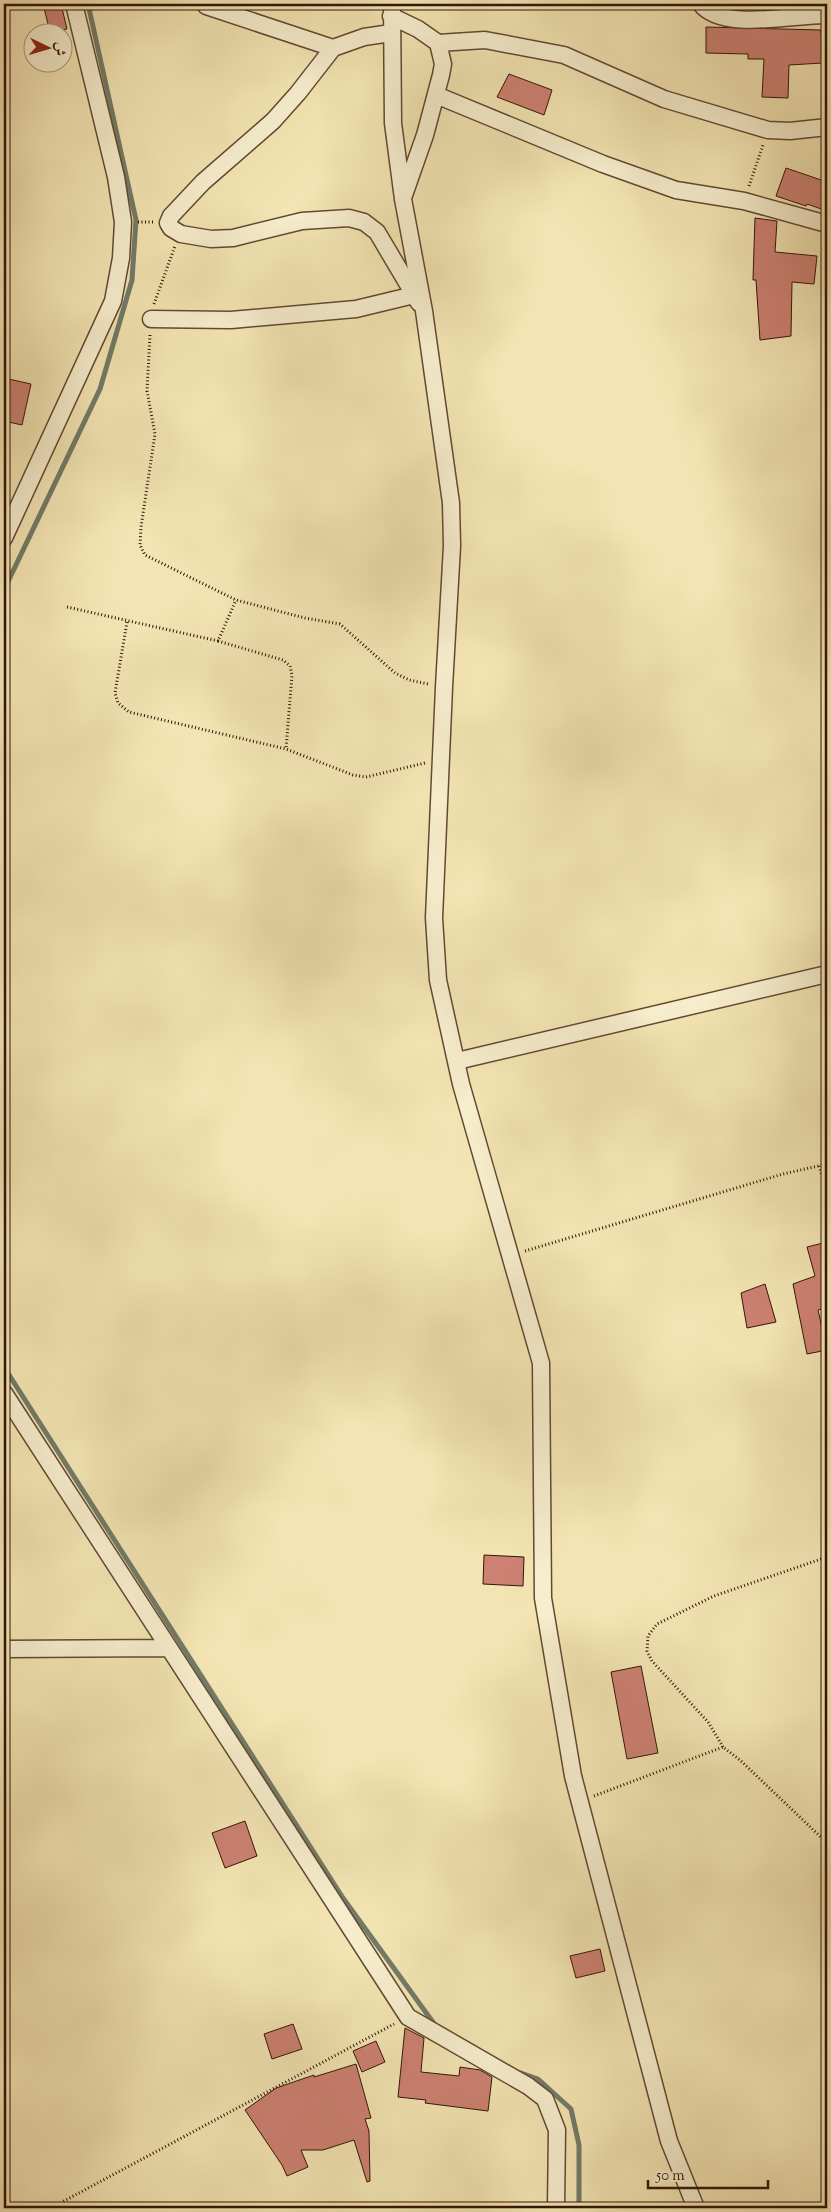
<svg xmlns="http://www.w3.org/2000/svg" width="831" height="2212" viewBox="0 0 831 2212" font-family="'Sorts Mill Goudy',Amiri,serif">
<rect width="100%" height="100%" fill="#f3e5b3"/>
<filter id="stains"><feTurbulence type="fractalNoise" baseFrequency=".004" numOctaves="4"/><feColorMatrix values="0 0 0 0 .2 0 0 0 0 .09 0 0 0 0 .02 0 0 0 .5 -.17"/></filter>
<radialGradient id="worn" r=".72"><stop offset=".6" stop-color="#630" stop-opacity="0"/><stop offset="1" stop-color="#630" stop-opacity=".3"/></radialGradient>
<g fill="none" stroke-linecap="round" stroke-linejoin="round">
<path stroke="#727b68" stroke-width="5" d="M4,590L100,389L132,280L136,220L88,4
M4,1367L343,1898L435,2025
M518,2072L538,2079L571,2109L579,2145V2208"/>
</g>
<path fill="#cd8173" stroke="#321507" d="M43,4H61L67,29L50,32Z
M734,4H788L787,8L760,10L734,8Z
M706,27L821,30L823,63L789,65L788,98L762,97L764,59H748V54L706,53Z
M509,74L552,90L544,115L497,97Z
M786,168L827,182V211L807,204L806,206L776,196Z
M755,218L777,221L775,252L817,256L814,284L792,282L791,336L760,340L756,280H753Z
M4,378L31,384L22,425L4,421Z
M827,1242V1308L818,1310L827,1350L807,1354L793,1284L815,1276L807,1247Z
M765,1284L776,1322L747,1328L741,1293Z
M484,1555L524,1557L523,1586L483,1584Z
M641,1666L658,1753L627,1759L611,1672Z
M245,1821L257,1856L225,1868L212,1833Z
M600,1949L605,1971L576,1978L570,1956Z
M293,2024L302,2049L272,2059L264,2034Z
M405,2028L424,2038L421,2072L459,2076L460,2067L480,2070L492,2077L488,2111L425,2103L426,2100L398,2097Z
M376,2041L385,2062L362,2072L353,2051Z
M356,2064L371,2118L365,2119L369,2131L370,2181L367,2182L354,2140L323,2150H301L308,2167L287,2176L282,2165L245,2110L276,2088L314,2075V2077Z"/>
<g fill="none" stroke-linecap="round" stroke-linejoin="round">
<g stroke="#624932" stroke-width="19">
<path id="minor" d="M392,4L393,123L403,199L424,311L451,503L452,546L444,687L434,918L438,980L461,1084L541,1363L543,1598L573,1776L669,2141L696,2208
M701,4C722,32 796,14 827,15
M206,6L333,48
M391,16L418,29L438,43L443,64L441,75L425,135L404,195
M391,33L364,37L333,48L298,93L273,121L203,182L171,216L168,223L171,228L181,234L211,239L233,238L302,221L349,218L364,222L377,232L419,303
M438,43L485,40L564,55L664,99L768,130L790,131L827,127
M436,95L603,164L676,190L744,201L827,224
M151,319L231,320L356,309L414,295
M4,538L113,301L121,258L123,222L116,177L74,4
M457,1061L827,974
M4,1393L408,2017L528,2086L545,2099L557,2130L556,2208
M4,1649L169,1648"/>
</g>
<path stroke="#321507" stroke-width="3" stroke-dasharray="1 2.5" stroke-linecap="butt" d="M749,186L763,145
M138,222H154
M154,304L175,246
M150,335L147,391L155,434L141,527L140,545L145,555L236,600L305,618L340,624L395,673L409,680L428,684
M67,607L218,641L236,600
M127,622L115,693L118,703L129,712L286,749L353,775L366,777L425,763
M218,641L283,660L290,666L292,675L286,749
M819,1166L827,1191
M525,1251L783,1174L827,1164
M723,1747L708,1722L652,1661L647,1651L648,1636L657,1624L714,1596L827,1557
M594,1796L723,1747L740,1760L827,1843
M51,2208L394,2024"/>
<use href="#minor" stroke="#f7eece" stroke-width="16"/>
</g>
<rect width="831" height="2212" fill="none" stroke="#f3e5b3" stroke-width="20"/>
<rect x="5" y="5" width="821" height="2202" fill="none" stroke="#321507" stroke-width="2.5"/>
<rect x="10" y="10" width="811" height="2192" fill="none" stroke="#321507"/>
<g transform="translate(48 48) rotate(95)"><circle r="24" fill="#f7eece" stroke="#a8977e"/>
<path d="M0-4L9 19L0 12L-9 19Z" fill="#8f2418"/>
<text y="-8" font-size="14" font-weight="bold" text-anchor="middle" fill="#321507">ش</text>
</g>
<path d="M648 2180v8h120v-8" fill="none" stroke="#321507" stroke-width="2.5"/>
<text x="656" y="2180" font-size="15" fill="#321507" stroke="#f7eece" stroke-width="4" paint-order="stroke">50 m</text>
<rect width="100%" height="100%" filter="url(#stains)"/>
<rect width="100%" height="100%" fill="url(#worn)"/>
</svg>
